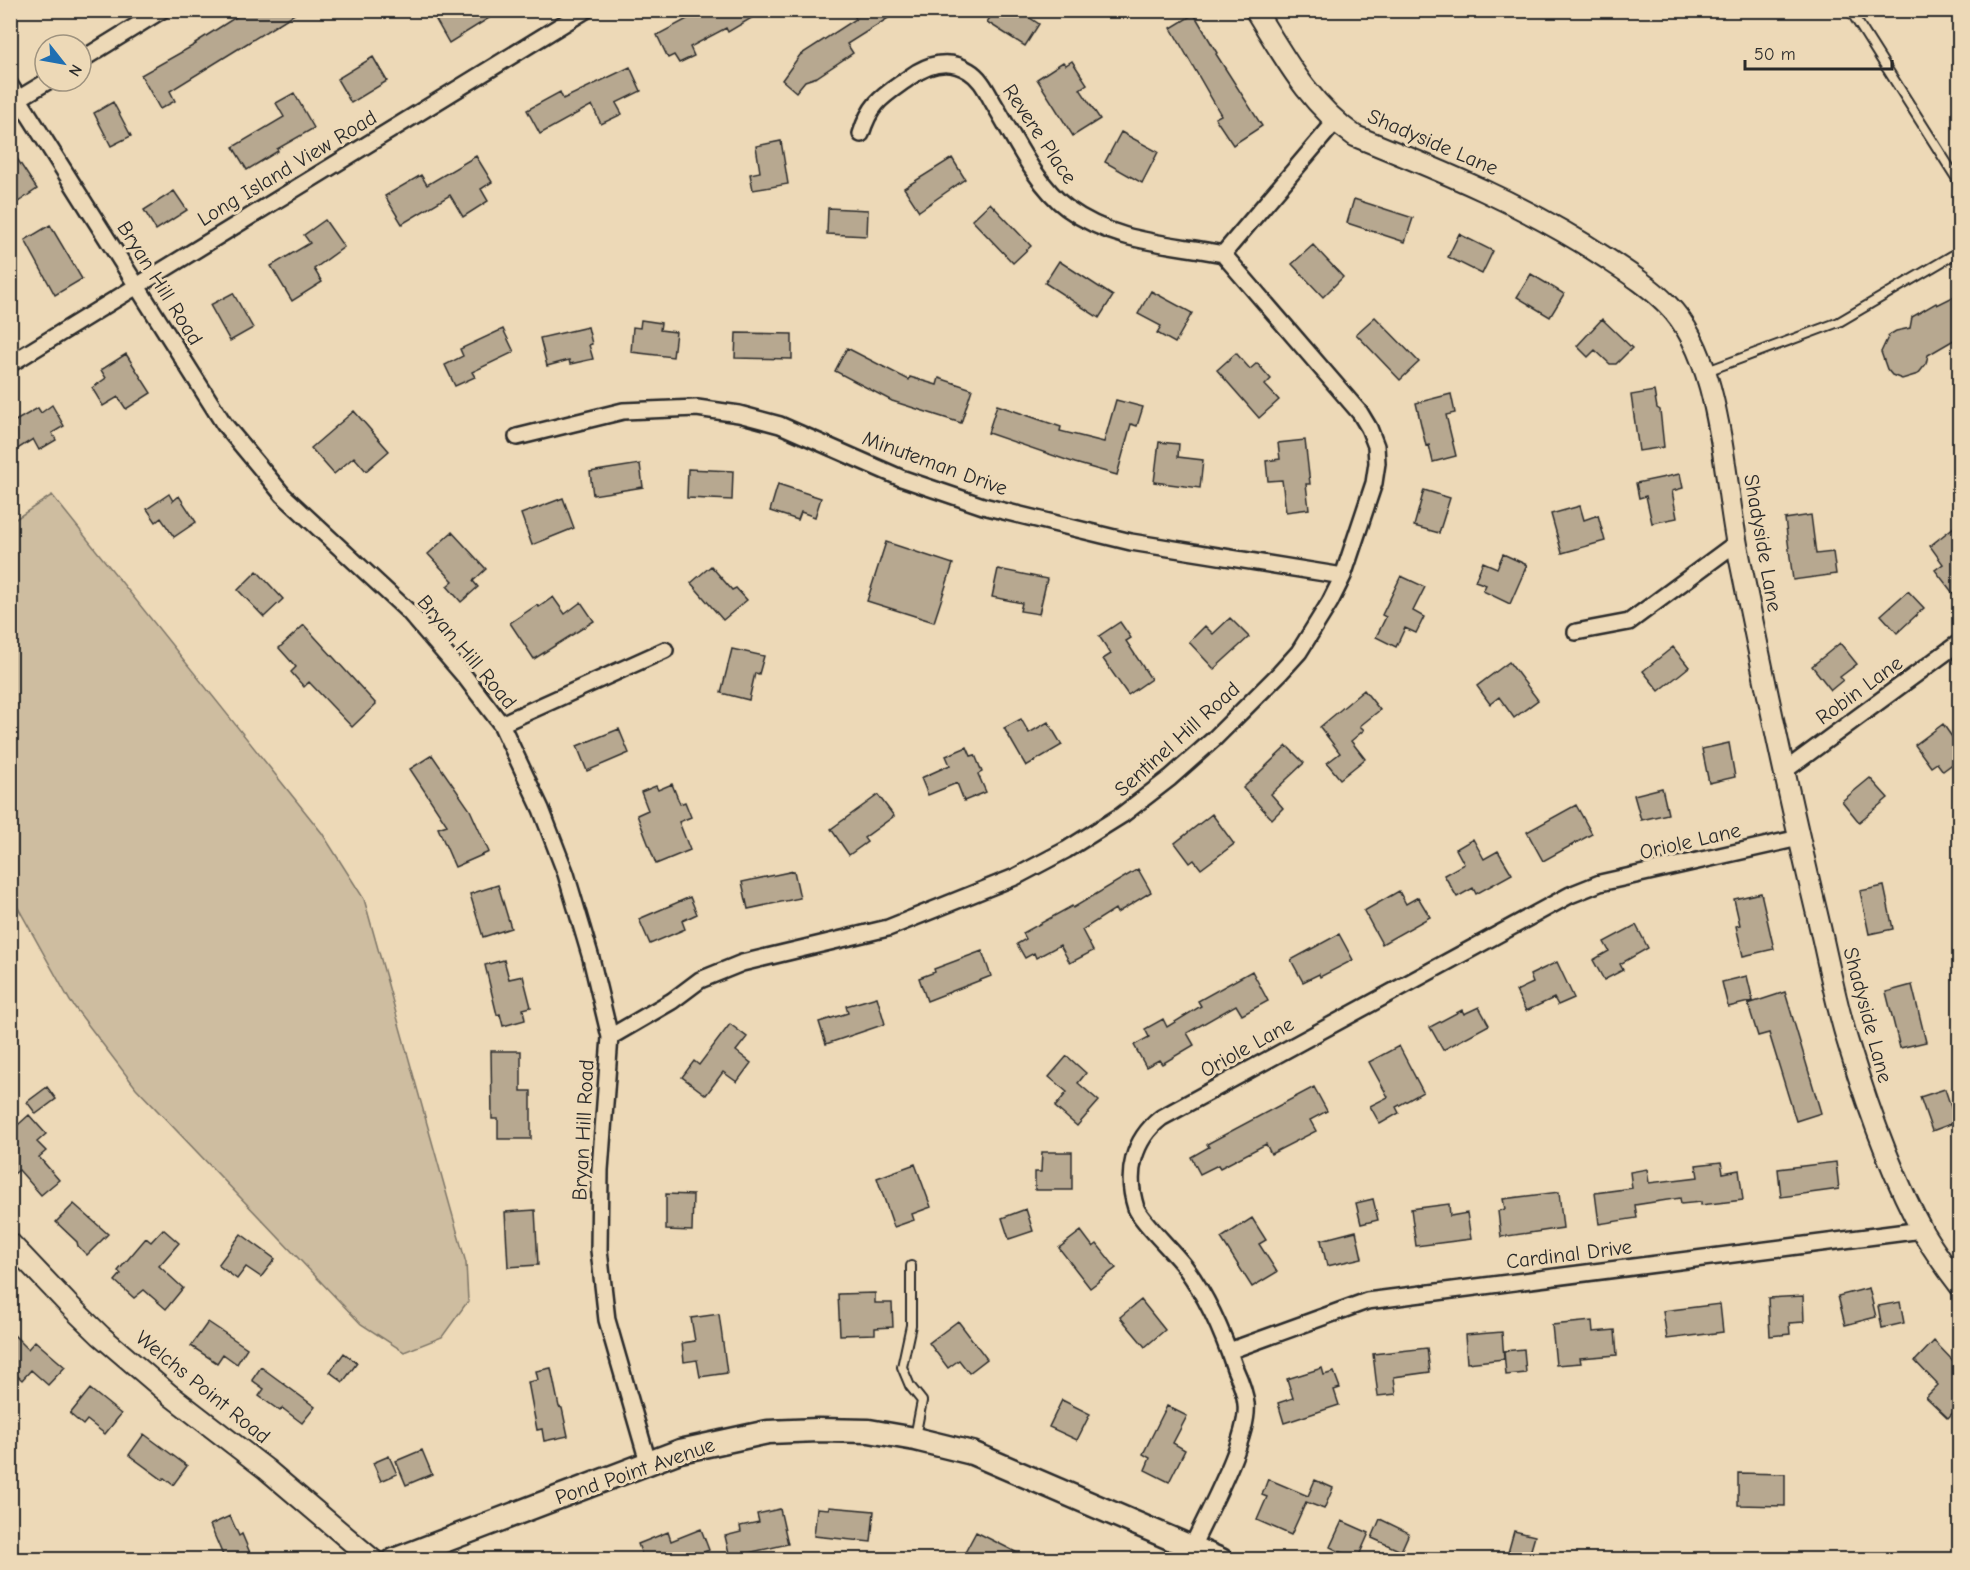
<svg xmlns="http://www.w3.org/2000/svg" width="1970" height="1570" viewBox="0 0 1970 1570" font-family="'Comic Neue',sans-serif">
<rect width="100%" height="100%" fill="#edd9b7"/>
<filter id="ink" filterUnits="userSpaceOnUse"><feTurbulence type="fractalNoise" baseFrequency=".0167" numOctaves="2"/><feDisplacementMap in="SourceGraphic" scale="12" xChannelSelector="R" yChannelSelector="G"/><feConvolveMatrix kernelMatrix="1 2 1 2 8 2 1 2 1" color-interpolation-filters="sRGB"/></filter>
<g filter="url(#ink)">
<path fill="#cebda0" stroke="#7c7466" stroke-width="1.5" d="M52,495L322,833L364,899L466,1263L468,1301L442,1337L404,1352L361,1324L136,1088L70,1001L11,895V522Z"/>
<path fill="#b7a890" stroke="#2b2b2b" stroke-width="1.5" d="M247,10H301L170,91L175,101L160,109L141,75L196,44L195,43Z
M452,10H502L449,43L436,20Z
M704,10H765L728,32L726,28L690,47L694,56L679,63L674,55L668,58L657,35Z
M851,10H901L847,44L853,53L817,77L805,81L796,92L782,80L800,55L856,19Z
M995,10H1018L1039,24L1025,46L987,22Z
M1194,14L1217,53L1216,54L1262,126L1233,145L1215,118L1221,115L1171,28Z
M373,57L387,81L351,103L337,79Z
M1072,61L1087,84L1080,89L1100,119L1073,136L1037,79L1063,62L1066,65Z
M630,67L641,91L616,103L622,114L601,124L592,105L540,134L527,110L560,92L563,99Z
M294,93L314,128L277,149L278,151L247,170L233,147L284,117L276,103Z
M113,102L131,136L111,146L94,113Z
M1121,132L1158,152L1142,183L1105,162Z
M781,141L788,184L753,190L750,174L760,172L756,146Z
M10,148L37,189L18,202L10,191Z
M476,156L492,182L481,189L488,201L463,217L450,195L402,224L385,196L421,175L427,185Z
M952,158L965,179L919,211L904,188Z
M174,191L187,210L156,230L144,210Z
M1354,199L1413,218L1405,242L1347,223Z
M990,203L1031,246L1013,263L972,220Z
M828,208L868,210L867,236L827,234Z
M325,220L344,247L314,269L322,282L292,301L271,266L310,243L304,235Z
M50,225L82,279L55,295L25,240Z
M1459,234L1493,251L1482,274L1448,257Z
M1313,245L1343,277L1323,297L1292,264Z
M1059,261L1113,296L1099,318L1045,283Z
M1531,274L1564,294L1550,317L1517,297Z
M1151,291L1192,313L1175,343L1157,333L1161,326L1138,314Z
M233,293L253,328L230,341L210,305Z
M1959,294V337L1928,355L1926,364L1918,374L1902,379L1892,375L1887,369L1881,352L1889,335L1896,331L1910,328L1912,317L1936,303L1937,305Z
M1375,317L1419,362L1400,380L1356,334Z
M1602,319L1632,348L1616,364H1610L1595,350L1588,357L1577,346Z
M641,320L661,323L660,330L676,332L673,357L631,352L633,327L640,328Z
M588,327L592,344L589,345L593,359L570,364L569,360L547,366L540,338Z
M503,329L514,352L472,372L475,377L455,386L445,365L463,356L460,349Z
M736,333L792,334V359L735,358Z
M847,348L909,380L910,377L937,385L939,378L972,389L961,423L892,401L835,371Z
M1236,353L1250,369L1257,363L1271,379L1265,385L1279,400L1259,418L1217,370Z
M126,354L151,393L126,409L118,397L103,406L92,388L106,378L101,370Z
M1654,391L1657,408L1660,410L1664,447L1639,451L1631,395Z
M1451,394L1455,413L1446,415L1456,456L1433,462L1429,445L1426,446L1416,403Z
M1116,400L1143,407L1137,426L1131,424L1117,475L1075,463L988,433L997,405L1061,427L1060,431L1104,442Z
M52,405L64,426L52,433L56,440L39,450L33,439L16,450L10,441V424L38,408L41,413Z
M354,411L389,451L366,471L354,457L334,474L311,448Z
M1305,440L1310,484H1306L1309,509L1286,512L1282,480L1268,481L1266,461L1280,459L1278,443Z
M1159,442L1179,444L1178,457L1203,460L1200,488L1154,482Z
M640,464L643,487L593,495L590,472Z
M688,469L733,471L732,500L687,498Z
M1680,474L1683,488L1672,491L1677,518L1652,523L1646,496L1639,498L1636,483Z
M778,484L821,498L815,517L801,512L798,520L770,511Z
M1424,490L1450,498L1439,533L1414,526Z
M169,494L173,501L179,496L196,522L174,537L161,518L156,522L147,509Z
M563,498L574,528L532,545L521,514Z
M1580,506L1584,520L1598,515L1605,541L1562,553L1551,514Z
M1811,515L1816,554L1833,552L1836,574L1793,580L1785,519Z
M1959,523V601L1935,570L1943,564L1930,546Z
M452,532L486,569L473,581L478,587L461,602L447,586L453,581L428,554Z
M886,542L953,564L934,622L867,601Z
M1503,554L1527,565L1510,604L1483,591L1486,585L1475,581L1483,562L1497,568Z
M711,566L732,590L736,588L747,600L723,620L691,583Z
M998,569L1047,579L1039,614L1020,611L1022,603L992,597Z
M257,571L283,599L264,617L238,590Z
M1401,576L1425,587L1413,611L1424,617L1416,633L1405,628L1396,647L1376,637L1386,617L1382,615Z
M1908,591L1924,608L1897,633L1881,615Z
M553,597L565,614L581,602L594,621L534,659L510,623L537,605L539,607Z
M1230,618L1249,637L1214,669L1189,642L1205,626L1213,634Z
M1120,622L1131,638L1126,641L1151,679L1128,695L1103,659L1111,654L1099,636Z
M304,625L376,704L352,727L309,682L304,687L291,672L296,667L279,648Z
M1840,643L1857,664L1840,677L1843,680L1831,690L1812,666Z
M1673,647L1689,667L1659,691L1643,671Z
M732,649L764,656L759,674L755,673L749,700L721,693Z
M1509,662L1538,700L1514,718L1499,697L1490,704L1477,686Z
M1364,690L1380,710L1360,726L1364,730L1351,741L1365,759L1340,779L1327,763L1340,753L1320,727Z
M1021,719L1029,733L1048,722L1062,745L1026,766L1004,728Z
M1943,724L1959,747V759L1943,771L1937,763L1931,767L1915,745Z
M619,729L629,753L587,771L577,746Z
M1729,743L1735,777L1709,783L1702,749Z
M1287,746L1304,763L1271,794L1283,808L1272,819L1243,788Z
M967,747L971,756L975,755L982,772L978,774L986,792L964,801L957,783L928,795L921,778L950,765L946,756Z
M432,755L470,810L489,852L455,867L438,828L447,825L410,769Z
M1870,778L1888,798L1859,822L1842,801Z
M672,784L680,804L685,802L691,817L679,822L690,850L656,864L637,815L648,810L641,792L656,786L658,790Z
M1662,788L1668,814L1641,820L1634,795Z
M878,795L894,816L864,838L867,842L849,855L831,829Z
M1576,805L1592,834L1543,861L1527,832Z
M1212,814L1234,844L1201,869L1194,860L1190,863L1175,843Z
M1473,839L1484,859L1498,851L1512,874L1476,894L1473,888L1457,897L1444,875L1464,864L1456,849Z
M1138,869L1151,892L1117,913L1115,909L1082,930L1093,951L1070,963L1060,945L1036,958L1034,953L1025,958L1017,944L1026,939L1023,933L1072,906L1073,908Z
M794,871L800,898L748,909L742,882Z
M498,885L511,928L483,937L470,894Z
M1884,886L1893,929L1869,934L1860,891Z
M1399,891L1406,904L1418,897L1430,917L1382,944L1364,911Z
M1761,893L1774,949L1743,956L1736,926L1740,925L1734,899Z
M690,897L697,914L682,921L685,929L650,944L639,919Z
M1636,925L1648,948L1620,964L1623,970L1604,980L1593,960L1609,951L1604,942Z
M1339,934L1353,960L1320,977L1319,974L1303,982L1291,960Z
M982,951L991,976L927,1001L919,978L935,972L934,969Z
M504,960L509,979L523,976L531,1007L523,1009L525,1020L503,1026L500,1014L497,1015L485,965Z
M1557,962L1574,998L1558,1005L1554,998L1526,1011L1516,991L1533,983L1530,975Z
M1252,971L1268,1001L1242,1015L1236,1005L1187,1033L1194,1045L1162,1064L1159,1060L1146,1067L1134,1045L1149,1037L1145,1029L1163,1019L1167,1027L1201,1006L1198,1001Z
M1747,976L1753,1001L1728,1007L1722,982Z
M1912,985L1926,1042L1900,1048L1886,992Z
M1785,992L1821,1113L1796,1121L1769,1033L1758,1036L1748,1004Z
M877,997L885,1024L826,1044L819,1022L848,1013L846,1006Z
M1479,1007L1489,1025L1443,1050L1430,1027L1462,1010L1464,1014Z
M730,1024L747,1037L736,1051L751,1063L737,1082L723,1072L706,1095L682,1077L694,1061L699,1065Z
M1399,1046L1423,1092L1396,1107L1399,1113L1380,1124L1370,1106L1388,1097L1369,1062Z
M491,1051H521V1091H531V1139H498V1119H492Z
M1067,1056L1086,1073L1078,1083L1099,1101L1077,1126L1055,1107L1067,1092L1049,1077Z
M47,1087L56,1099L36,1114L27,1102Z
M1314,1087L1327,1111L1310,1120L1316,1131L1271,1154L1266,1144L1220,1168L1218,1165L1200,1174L1191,1157L1209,1147L1207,1144Z
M1945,1089L1956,1122L1932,1131L1920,1097Z
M29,1115L46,1134L37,1142L46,1151L39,1157L59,1180L41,1195L19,1170L10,1177V1132Z
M1042,1152H1072V1190H1035V1172H1041Z
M1721,1162L1723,1173L1739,1170L1743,1200L1701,1205V1202L1681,1204L1680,1198L1635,1205L1637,1218L1599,1224L1595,1193L1632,1188L1630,1172L1647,1169L1649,1183L1698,1177L1696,1165Z
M1836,1162L1839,1189L1781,1197L1778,1169Z
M915,1164L931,1207L912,1214L914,1220L894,1227L877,1178Z
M1559,1192L1563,1228L1501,1237L1498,1211L1505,1209L1503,1199Z
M666,1194L693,1195L692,1231L666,1230Z
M1373,1199L1378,1220L1361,1224L1356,1203Z
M74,1204L108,1234L87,1255L78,1246L77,1242L56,1222Z
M1449,1204L1450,1216L1467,1213L1471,1239L1416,1246L1411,1209Z
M1026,1209L1033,1231L1009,1239L1002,1218Z
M535,1210L538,1265L508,1267L505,1212Z
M1252,1218L1266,1240L1259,1244L1277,1272L1252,1287L1221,1238Z
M163,1229L179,1243L159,1266L183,1288L166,1309L144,1290L134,1298L115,1281L121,1274L118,1271L146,1238L151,1242Z
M1081,1231L1093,1247L1097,1244L1116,1268L1090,1288L1059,1248Z
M1356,1231L1362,1258L1327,1266L1321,1240Z
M241,1234L275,1259L261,1277L246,1267L237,1279L218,1265Z
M1869,1288L1876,1317L1845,1325L1838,1296Z
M875,1293V1303H892L893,1327L875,1328V1334L840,1335L838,1294Z
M1803,1296L1804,1322L1789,1323L1790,1334L1770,1336L1768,1298Z
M1141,1300L1165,1330L1145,1347L1120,1317Z
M1900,1302L1904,1323L1882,1328L1878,1306Z
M1720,1304L1723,1332L1667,1339L1663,1311Z
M719,1314L727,1373L700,1377L697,1360L684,1362L682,1343L695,1341L691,1318Z
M958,1321L987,1359L969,1373L959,1360L948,1368L929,1343Z
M1592,1321L1593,1332L1615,1330L1617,1355L1580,1358L1581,1363L1556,1365L1552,1325Z
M208,1322L247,1348L237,1364L223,1354L217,1363L191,1346Z
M10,1331L28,1349L35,1341L65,1367L48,1385L31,1370L22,1380L10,1369Z
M1502,1332L1504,1359L1467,1363L1465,1335Z
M1934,1341L1959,1367V1406L1948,1418L1926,1397L1938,1385L1915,1361Z
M1427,1348L1430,1372L1394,1377L1396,1394L1378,1396L1373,1354Z
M1524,1349L1526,1373L1506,1375L1504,1351Z
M344,1353L357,1363L343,1382L330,1372Z
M261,1367L315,1407L302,1423L282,1408L280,1411L259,1396L264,1389L252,1380Z
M551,1368L559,1407L562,1408L568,1436L544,1441L542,1429L537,1430L528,1382L538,1380L536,1371Z
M1322,1368L1324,1375L1334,1372L1340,1388L1334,1390L1339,1405L1284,1423L1278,1403L1293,1398L1287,1379Z
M90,1389L121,1414L105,1434L87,1420L83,1425L70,1414Z
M1062,1400L1090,1414L1077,1440L1049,1427Z
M1167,1406L1187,1416L1173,1443L1185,1450L1169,1482L1145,1470L1150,1458L1143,1454Z
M144,1434L187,1466L173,1485L164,1478L163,1480L129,1455Z
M422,1450L432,1474L406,1485L396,1461Z
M389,1456L397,1474L381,1481L373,1463Z
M1738,1473L1785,1474V1506L1738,1505Z
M1268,1479L1308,1496L1315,1480L1333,1488L1324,1509L1306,1502L1291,1535L1257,1520L1267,1497L1262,1495Z
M829,1507L874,1511L871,1542L814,1536L817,1508L829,1509Z
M780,1509L788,1544L730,1557L725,1536L741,1532L740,1526L759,1522L757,1514Z
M230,1516L239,1536L242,1534L253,1560H225L210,1525Z
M1380,1519L1409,1533L1401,1551L1372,1538Z
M1342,1521L1369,1533L1357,1560L1330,1547Z
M701,1529L709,1550L686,1559L684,1553L666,1560H644L638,1544L668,1532L671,1541Z
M1514,1531L1535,1536L1528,1560H1506Z
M976,1532L1008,1548L1030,1560H961Z"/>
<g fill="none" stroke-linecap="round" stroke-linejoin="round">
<g stroke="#2b2b2b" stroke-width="12">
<path id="service" d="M1850,10L1960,184
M1707,371L1839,322L1960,251
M911,1266V1325L902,1367L910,1386L922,1401L915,1437"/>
</g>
<g stroke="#2b2b2b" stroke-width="20">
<path id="minor" d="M81,60L162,10
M10,85L224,424L283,495L410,613L466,678L501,724L541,809L566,874L591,958L610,1037L600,1170L599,1250L607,1320L648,1462
M10,104L48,81
M861,134C871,101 884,96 910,77C928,64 949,58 969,71C981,78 987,92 994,104C1014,137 1036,185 1067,208C1115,243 1168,243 1223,254L1335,122
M10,364L586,10
M517,437L623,411L697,408L739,414L780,425L901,478L983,506L1131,542L1343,576
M1576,632L1629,622L1736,543
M501,724L665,650
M1783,772L1960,642
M610,1037L672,1001L700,980L742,963L888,928L1015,877L1066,850L1122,815L1170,778L1215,738L1280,673L1299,652L1330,602L1343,576L1374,483L1377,463L1376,446L1369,428L1360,413L1223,254
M1229,1351L1367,1301L1922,1230
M1192,1547C1207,1514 1250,1437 1246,1404C1245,1392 1240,1380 1235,1369C1223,1333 1208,1298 1185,1267C1175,1253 1141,1221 1136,1208C1125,1174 1133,1140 1161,1118L1570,895L1600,883L1799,838"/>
</g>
<g stroke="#2b2b2b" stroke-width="24">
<path id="tertiary" d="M1255,10C1285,58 1308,103 1355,136C1442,171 1528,206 1606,258C1627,272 1649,286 1667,304C1723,359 1723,481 1739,555C1763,674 1788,793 1816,910C1827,955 1835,1002 1849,1046C1868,1108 1893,1178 1924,1234C1935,1252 1947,1269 1960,1286
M10,1243L67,1303L101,1336L170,1395L266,1469L373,1560"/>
</g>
<g stroke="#2b2b2b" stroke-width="27">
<path id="secondary" d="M394,1560L680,1451L768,1432L818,1430L869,1431L915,1439L972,1453L1221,1560"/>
</g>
<use href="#service" stroke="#edd9b7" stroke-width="8"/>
<use href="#minor" stroke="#edd9b7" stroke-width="15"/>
<use href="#tertiary" stroke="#edd9b7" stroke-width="20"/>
<use href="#secondary" stroke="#edd9b7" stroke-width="22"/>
</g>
</g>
<g text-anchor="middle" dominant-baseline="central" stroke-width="6" stroke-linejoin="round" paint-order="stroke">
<g font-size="21" fill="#2b2b2b" stroke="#edd9b7">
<text transform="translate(1040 134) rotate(56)">Revere Place</text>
<text transform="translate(1433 142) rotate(23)">Shadyside Lane</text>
<text transform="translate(287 168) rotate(-31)">Long Island View Road</text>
<text transform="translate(160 283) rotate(58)">Bryan Hill Road</text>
<text transform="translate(935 463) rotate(20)">Minuteman Drive</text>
<text transform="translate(1763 543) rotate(80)">Shadyside Lane</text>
<text transform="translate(467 652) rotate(50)">Bryan Hill Road</text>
<text transform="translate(1859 690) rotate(-36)">Robin Lane</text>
<text transform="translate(1177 739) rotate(-42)">Sentinel Hill Road</text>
<text transform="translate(1690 841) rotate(-13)">Oriole Lane</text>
<text transform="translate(1868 1015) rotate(75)">Shadyside Lane</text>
<text transform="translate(1247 1047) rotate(-29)">Oriole Lane</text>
<text transform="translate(583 1130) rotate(-87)">Bryan Hill Road</text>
<text transform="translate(1569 1254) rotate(-7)">Cardinal Drive</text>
<text transform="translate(203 1387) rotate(39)">Welchs Point Road</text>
<text transform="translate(635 1471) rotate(-19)">Pond Point Avenue</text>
</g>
</g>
<rect width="1970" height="1570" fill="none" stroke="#edd9b7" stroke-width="36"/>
<rect x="18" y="18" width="1934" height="1534" fill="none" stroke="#2b2b2b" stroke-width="2" filter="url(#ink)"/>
<g transform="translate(63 63) rotate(121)"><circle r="28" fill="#edd9b7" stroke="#9f937f" stroke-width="1.5"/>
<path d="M0-4.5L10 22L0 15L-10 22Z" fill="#1f6fb2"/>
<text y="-9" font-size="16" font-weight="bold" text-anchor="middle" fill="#2b2b2b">N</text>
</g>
<path d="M1745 60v9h147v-9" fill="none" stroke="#2b2b2b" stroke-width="3"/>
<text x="1754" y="60" font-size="18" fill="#2b2b2b" stroke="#edd9b7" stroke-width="4.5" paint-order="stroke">50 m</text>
</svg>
